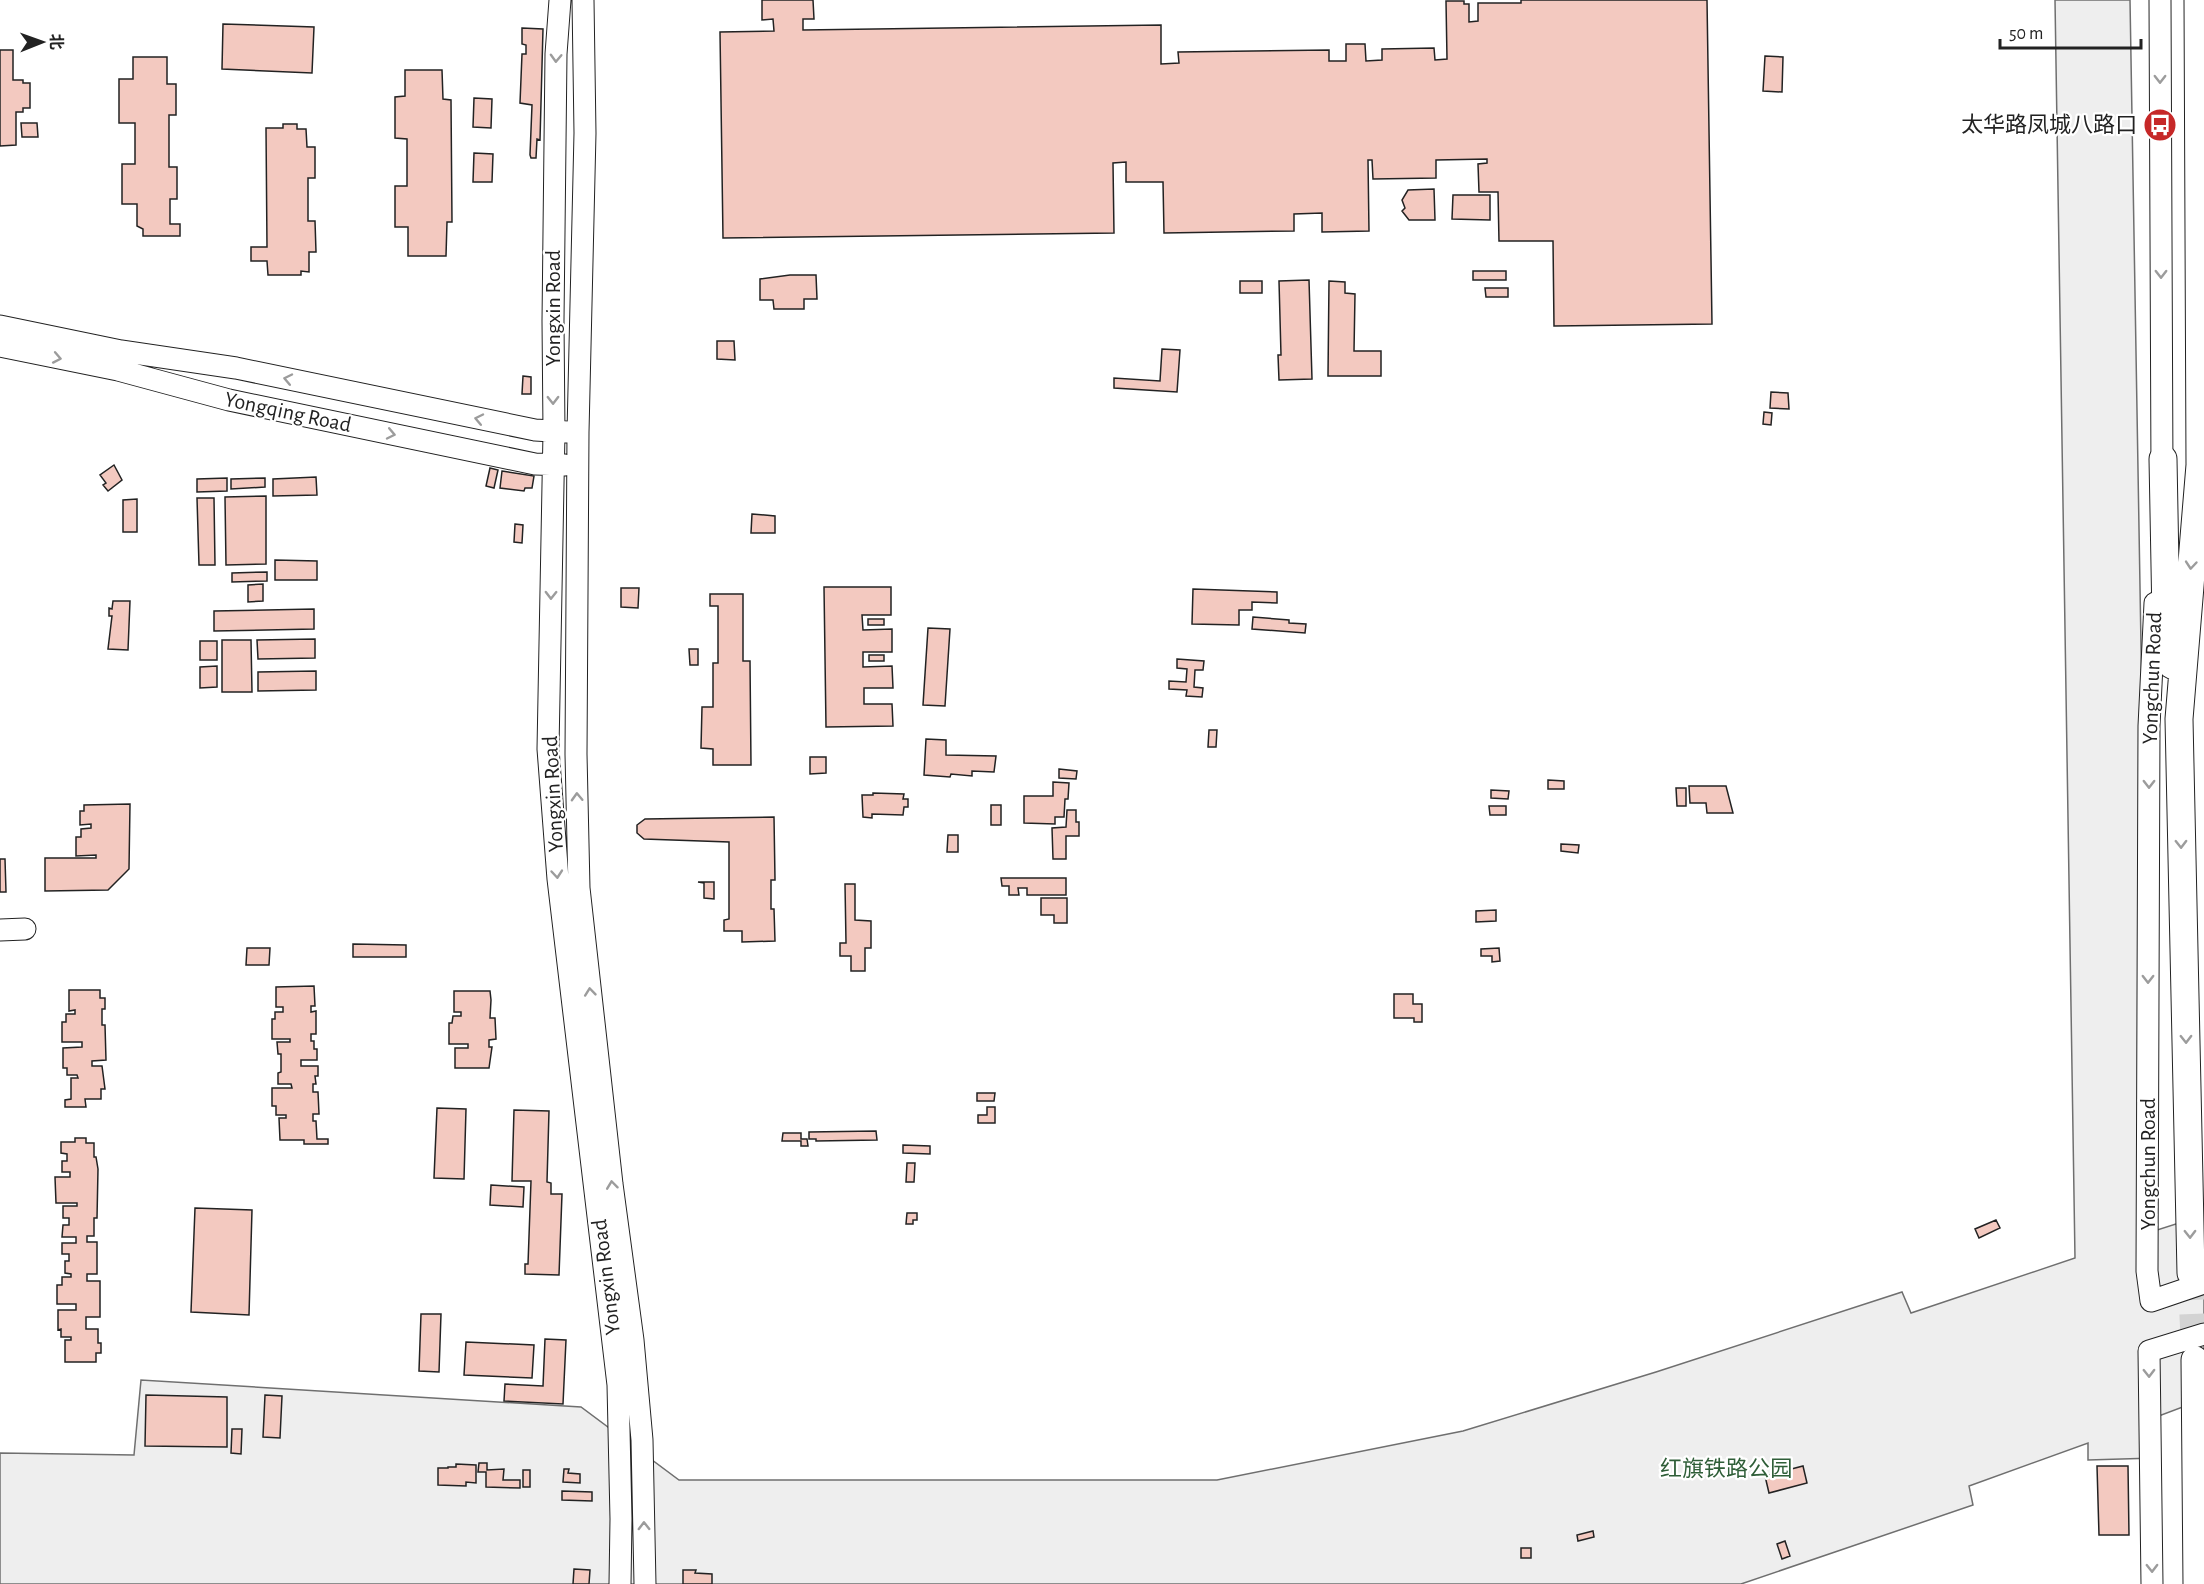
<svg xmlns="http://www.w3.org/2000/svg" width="2204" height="1584" viewBox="0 0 2204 1584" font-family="'Alegreya Sans','Noto Sans SC',sans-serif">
<rect width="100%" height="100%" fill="#fff"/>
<path fill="#eee" stroke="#6f6f6f" stroke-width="1.5" d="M2055,0H2130L2151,1232L2204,1215V1399L2156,1417L2155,1458L2088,1460V1443L1969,1486L1973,1505L1741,1584H0V1453L134,1455L141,1380L581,1407L679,1480H1217L1463,1431L1656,1372L1902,1292L1911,1313L2075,1258Z"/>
<path fill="#f3c9c0" stroke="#222" stroke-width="1.5" d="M762,0H813L814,19H803V30L1161,25V64L1179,63L1178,52L1329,50V61H1346V44H1365L1366,61L1382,60V49L1434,48L1435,60L1447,59L1446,1H1464V4H1469V22L1478,21V3H1521V0H1707L1712,324L1554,326L1553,241H1499L1498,192H1479L1478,164L1487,163V159L1436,160V178L1373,179L1372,160H1368L1369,231L1322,232V213L1294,214V231L1164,233L1163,182H1126V162L1113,163L1114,233L723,238L720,32L774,31L773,19L762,20Z
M223,24L314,27L312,73L222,69Z
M522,28L543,29L540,140L537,139L536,158H531L530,155L532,105L520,103L522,54H526V45L522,44Z
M0,50H13V80H23V83H30V108H23V112H16V145L0,146Z
M1765,56L1783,57L1782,92L1763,91Z
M133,57H167V84H176V115H169V167H177V199H170V224H180V236H143V229L137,226V204H122V164H135V123H119V79H133Z
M405,70H442L443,99L451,100L452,222H447L446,256H408V227H395V186H407V139L395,138V97L405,96Z
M474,98L492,99L491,128L473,127Z
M21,123H37L38,137H22Z
M283,124H297V129H306L307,147H315V178H308V221H315L316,252H309V272L301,271V275H268L267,261H251V247H267L266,128H283Z
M474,153L493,154L492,182H473Z
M1434,189L1435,220H1409L1402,211L1405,208L1402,200L1408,190Z
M1453,195H1490V220L1452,219Z
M1473,271H1506V280H1473Z
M790,275H816L817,299H804V309H774L773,300H760V279Z
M1309,280L1312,379L1279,380L1278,355H1281L1279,281Z
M1240,281H1262V293H1240Z
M1329,281L1345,282V293L1355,294L1354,351H1381V376H1328Z
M1485,288H1508V297H1486Z
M717,341H734L735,360L717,359Z
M1162,349L1180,350L1177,392L1114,388V378L1160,381Z
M523,376L531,377V394H522Z
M1771,392L1788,393L1789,409L1770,408Z
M1764,412L1772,413L1771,425L1763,424Z
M114,465L122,480L108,491L103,485L106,483L100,475Z
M490,468L498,470L494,488L486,486Z
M502,471L534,476L532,488H525L524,491L500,488Z
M316,477L317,495L273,496V479Z
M227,478V491L197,492V479Z
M265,478V487L231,489V479Z
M266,496V564L226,565L225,497Z
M197,498H214L215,565H199Z
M137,499V532H123V500Z
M752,514L775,516V533H751Z
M515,524L523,525L522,543L514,542Z
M275,560L317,561V580H275Z
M267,572V581L232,582V573Z
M263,584V601L248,602V585Z
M824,587H891V615H862L863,630L892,629V652H863V667L892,666L893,688H864V704H892L893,726L826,727Z
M621,588H639L638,608L621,607Z
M1193,589L1277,592V603L1252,602V610H1239V625L1192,624Z
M710,594H743V661H750L751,765H713V749L701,748L702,707H713V663H718V606H710Z
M113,601H130L128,650L108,649L112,616H109V608L112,609Z
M314,609V629L214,631V611Z
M1253,617L1289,620V623L1306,624L1305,633L1252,629Z
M868,619H884V625H868Z
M928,628L950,629L945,706L923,705Z
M315,639V658L258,659L257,640Z
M222,640H251L252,692H222Z
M200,641H217V660H200Z
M689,649H698V665H690Z
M869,655H884V661H869Z
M1177,659L1204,661L1203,670H1195L1194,687L1203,688L1202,697L1186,696L1187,690L1169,689V681L1186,682L1187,669L1177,668Z
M217,666V687L200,688V667Z
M316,671V690L258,691V672Z
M1209,730H1217L1216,747H1208Z
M926,739L946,740V755L996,756L994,772L972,771V776L951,774L950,777L924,775Z
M810,757H826V773L810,774Z
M1059,769L1077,771L1076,779L1059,778Z
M1548,780L1564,781V789H1548Z
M1053,782L1069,783L1068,799H1065L1064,817H1055V824L1024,823V796H1053Z
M1689,786H1726L1733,813H1707L1706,803H1690Z
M1676,788H1686V806H1677Z
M1491,790L1509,791L1508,799L1491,798Z
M873,793L904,794L903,799H908V807H904L903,815L872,814V818L863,817L862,795H873Z
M130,804L129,869L108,890L45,891V858H96V855L76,856V837H81V829L91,828V824L80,825V811H84V805Z
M991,805H1001V825H991Z
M1489,806H1506V815H1490Z
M1067,810H1076V822H1079V836H1066V859H1053L1052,828L1066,827Z
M774,817L775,880H771V909H774L775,941L742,942V931H724V920L729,919V842L644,839L637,833V825L645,819Z
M948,835H958V852H947Z
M1561,844L1579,845L1578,853L1561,851Z
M0,859H5L6,892H0Z
M1001,878H1066V895H1027V888H1018L1019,895H1009V886H1002Z
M698,882H714V899L704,898V883Z
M845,884H855V920L871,921V948H865V971H851V956H840V943H846Z
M1041,898H1067V923H1054V915H1041Z
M1496,910V921L1476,922V911Z
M353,944L406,945V957H353Z
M247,948H270L269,965H246Z
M1499,948L1500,961L1492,962V956H1481V949Z
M314,986L315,1006H311V1012L316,1011V1034H311V1041H314V1049H317V1060H301V1066H318V1076H315L316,1084H313V1092H318L319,1114H313V1121H316L317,1139H328V1144H304V1140H280L279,1118H286V1115H276V1106H272V1088H292L291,1084H278V1073L281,1072V1054H278L277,1042H290V1039H272V1019H275V1012H283V1007H276V987Z
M69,990H100V998H105V1009H102V1025H105L106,1060L92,1061V1066H102L105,1089H101V1099H85L86,1107H65V1100L71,1099V1078H78L77,1075H67V1068H63V1048L82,1047V1042H62V1022H66V1014H75V1010L69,1011Z
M454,991H490L491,1000L490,1018H495L496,1039L489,1040V1047H492L489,1068H455V1048H468V1044H449V1023H452L453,1016H461V1012H454Z
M1394,994H1413V1004H1422V1022H1414V1018H1394Z
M977,1093H995L994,1101H977Z
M987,1107H995V1123H978V1115H987Z
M437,1108L466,1109L464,1179L434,1178Z
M514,1110L549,1111L547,1182L551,1183V1194H562L559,1275L525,1274V1264H528L531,1181H512Z
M876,1131L877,1140L816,1141V1139H809V1132Z
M783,1133H801V1139H807L808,1146H801V1141H782Z
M75,1138H86V1143H94V1157H96L98,1169L97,1218H94V1236H87V1242H97V1274H87V1281H100V1317H86V1329H98V1343H101V1353H96V1362H65V1340H71V1337H61V1329L58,1330V1310H76V1304H57V1285H62V1277H71V1274L65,1273V1261H69V1254H62V1243H76V1237H62L63,1225H69V1218H63V1206H77V1203H56L55,1177H70V1172H62V1161H67V1154L61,1153V1142H75Z
M903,1145L930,1146V1154L903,1153Z
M907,1163H915L914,1182H906Z
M491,1185L524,1187L523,1207L490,1205Z
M195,1208L252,1210L249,1315L191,1312Z
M907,1213H917V1220H913V1224H906Z
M1996,1220L2000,1228L1979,1238L1975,1229Z
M421,1314H441L439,1372L419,1371Z
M545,1339L566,1340L563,1404L504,1401L505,1384L543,1386Z
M466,1342L534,1345L532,1378L464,1375Z
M146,1395L227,1397V1447L145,1446Z
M265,1395L282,1396L280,1438L263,1437Z
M232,1429H242L241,1454L231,1453Z
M479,1463H487V1470L504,1469L503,1480H520V1488L486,1487V1472H478Z
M456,1464L476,1465V1483L466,1482V1486L438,1485V1468H448V1467H456Z
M1803,1466L1807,1483L1769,1493L1765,1476Z
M2097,1466H2128L2129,1535H2099Z
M564,1469H569L568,1473L580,1474V1483L563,1482Z
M523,1470H530V1487H523Z
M562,1491L592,1492V1501L562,1500Z
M1593,1531L1594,1537L1578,1541L1577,1535Z
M1785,1541L1790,1556L1782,1559L1777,1544Z
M1521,1548H1531V1558H1521Z
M574,1569L590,1570L589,1584H573Z
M683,1570H696L695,1573L712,1574V1584H683Z"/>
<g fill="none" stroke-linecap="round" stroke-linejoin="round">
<path stroke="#d3d3d3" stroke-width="27" stroke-dasharray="27 14" stroke-linecap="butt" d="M2191,1273L2195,1360"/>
<g stroke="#222" stroke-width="23">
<path id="minor" d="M560,0L556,54L553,321L554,432L548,749L558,879L618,1385L621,1519L620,1584
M583,0L585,133L578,432L576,754L579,888L612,1184L633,1340L642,1440L645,1584
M2160,0L2162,473
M0,326L121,351L236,368L535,430L568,432
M0,346L118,370L229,400L535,464L565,465
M2155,603L2149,726L2147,1271L2151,1301L2204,1283
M0,930L25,929
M2152,1584L2149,1351L2204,1334"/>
</g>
<g stroke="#222" stroke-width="29">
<path id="major" d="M2163,459L2166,619L2172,665
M2191,1273L2179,719L2200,465L2198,0
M2195,1360L2197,1584"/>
</g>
<use href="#minor" stroke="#fff" stroke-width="21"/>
<use href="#major" stroke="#fff" stroke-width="27"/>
</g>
<defs><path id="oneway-chevron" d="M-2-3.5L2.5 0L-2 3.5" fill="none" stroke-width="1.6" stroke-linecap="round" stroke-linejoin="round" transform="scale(1.5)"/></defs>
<g stroke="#9c9c9c">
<use href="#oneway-chevron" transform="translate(556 58) rotate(92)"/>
<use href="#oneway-chevron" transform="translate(2160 79) rotate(90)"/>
<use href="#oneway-chevron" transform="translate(2161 274) rotate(90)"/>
<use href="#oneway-chevron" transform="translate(57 358) rotate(11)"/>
<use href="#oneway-chevron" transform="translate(288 379) rotate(-168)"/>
<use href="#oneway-chevron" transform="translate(553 400) rotate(89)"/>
<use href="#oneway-chevron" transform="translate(479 419) rotate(-168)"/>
<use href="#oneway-chevron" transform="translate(391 434) rotate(12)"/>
<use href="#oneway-chevron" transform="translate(2191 565) rotate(95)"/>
<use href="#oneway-chevron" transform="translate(551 595) rotate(91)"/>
<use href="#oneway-chevron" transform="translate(2149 784) rotate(90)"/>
<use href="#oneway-chevron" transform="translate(577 797) rotate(-92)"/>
<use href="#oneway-chevron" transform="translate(2181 844) rotate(89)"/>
<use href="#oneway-chevron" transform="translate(557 874) rotate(85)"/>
<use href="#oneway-chevron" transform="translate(2148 979) rotate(90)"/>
<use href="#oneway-chevron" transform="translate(590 992) rotate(-96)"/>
<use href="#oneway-chevron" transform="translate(2186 1039) rotate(89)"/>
<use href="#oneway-chevron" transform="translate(612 1185) rotate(-97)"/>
<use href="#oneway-chevron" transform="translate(2190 1234) rotate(89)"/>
<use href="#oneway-chevron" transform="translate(2149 1373) rotate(89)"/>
<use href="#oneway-chevron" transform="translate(644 1526) rotate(-91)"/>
<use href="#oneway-chevron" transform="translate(2152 1568) rotate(89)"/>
</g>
<defs>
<g id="bus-disc" transform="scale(1.725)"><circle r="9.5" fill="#c62828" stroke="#fff"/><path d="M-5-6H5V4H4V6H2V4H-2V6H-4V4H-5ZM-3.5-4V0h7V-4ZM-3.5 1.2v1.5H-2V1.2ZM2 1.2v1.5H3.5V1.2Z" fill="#fff"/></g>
</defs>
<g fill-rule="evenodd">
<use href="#bus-disc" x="2160" y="125"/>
</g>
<g text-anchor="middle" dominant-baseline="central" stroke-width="4.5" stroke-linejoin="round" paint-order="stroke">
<g font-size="22" fill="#222" stroke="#fff" text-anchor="end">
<text x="2137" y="125">太华路凤城八路口</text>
</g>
<g font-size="22" fill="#222" stroke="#fff">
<text transform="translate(553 308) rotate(-90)">Yongxin Road</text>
<text transform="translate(288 412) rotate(12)">Yongqing Road</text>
<text transform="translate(2152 678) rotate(-88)">Yongchun Road</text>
<text transform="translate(553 794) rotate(-93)">Yongxin Road</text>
<text transform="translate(2148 1164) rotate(-90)">Yongchun Road</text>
<text transform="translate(606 1277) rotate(-97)">Yongxin Road</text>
</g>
<g font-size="22" fill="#2f5e38" stroke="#fff">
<text x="1726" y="1469">红旗铁路公园</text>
</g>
</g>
<g transform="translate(42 42) rotate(89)" stroke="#ffffff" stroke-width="4.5" paint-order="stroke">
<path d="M0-4.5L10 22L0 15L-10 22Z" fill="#222222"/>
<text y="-9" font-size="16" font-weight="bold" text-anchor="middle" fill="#222222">北</text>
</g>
<path d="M2000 39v9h141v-9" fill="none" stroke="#222222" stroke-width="3"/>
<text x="2009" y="39" font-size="18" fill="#222222" stroke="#ffffff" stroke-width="4.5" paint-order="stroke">50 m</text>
</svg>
